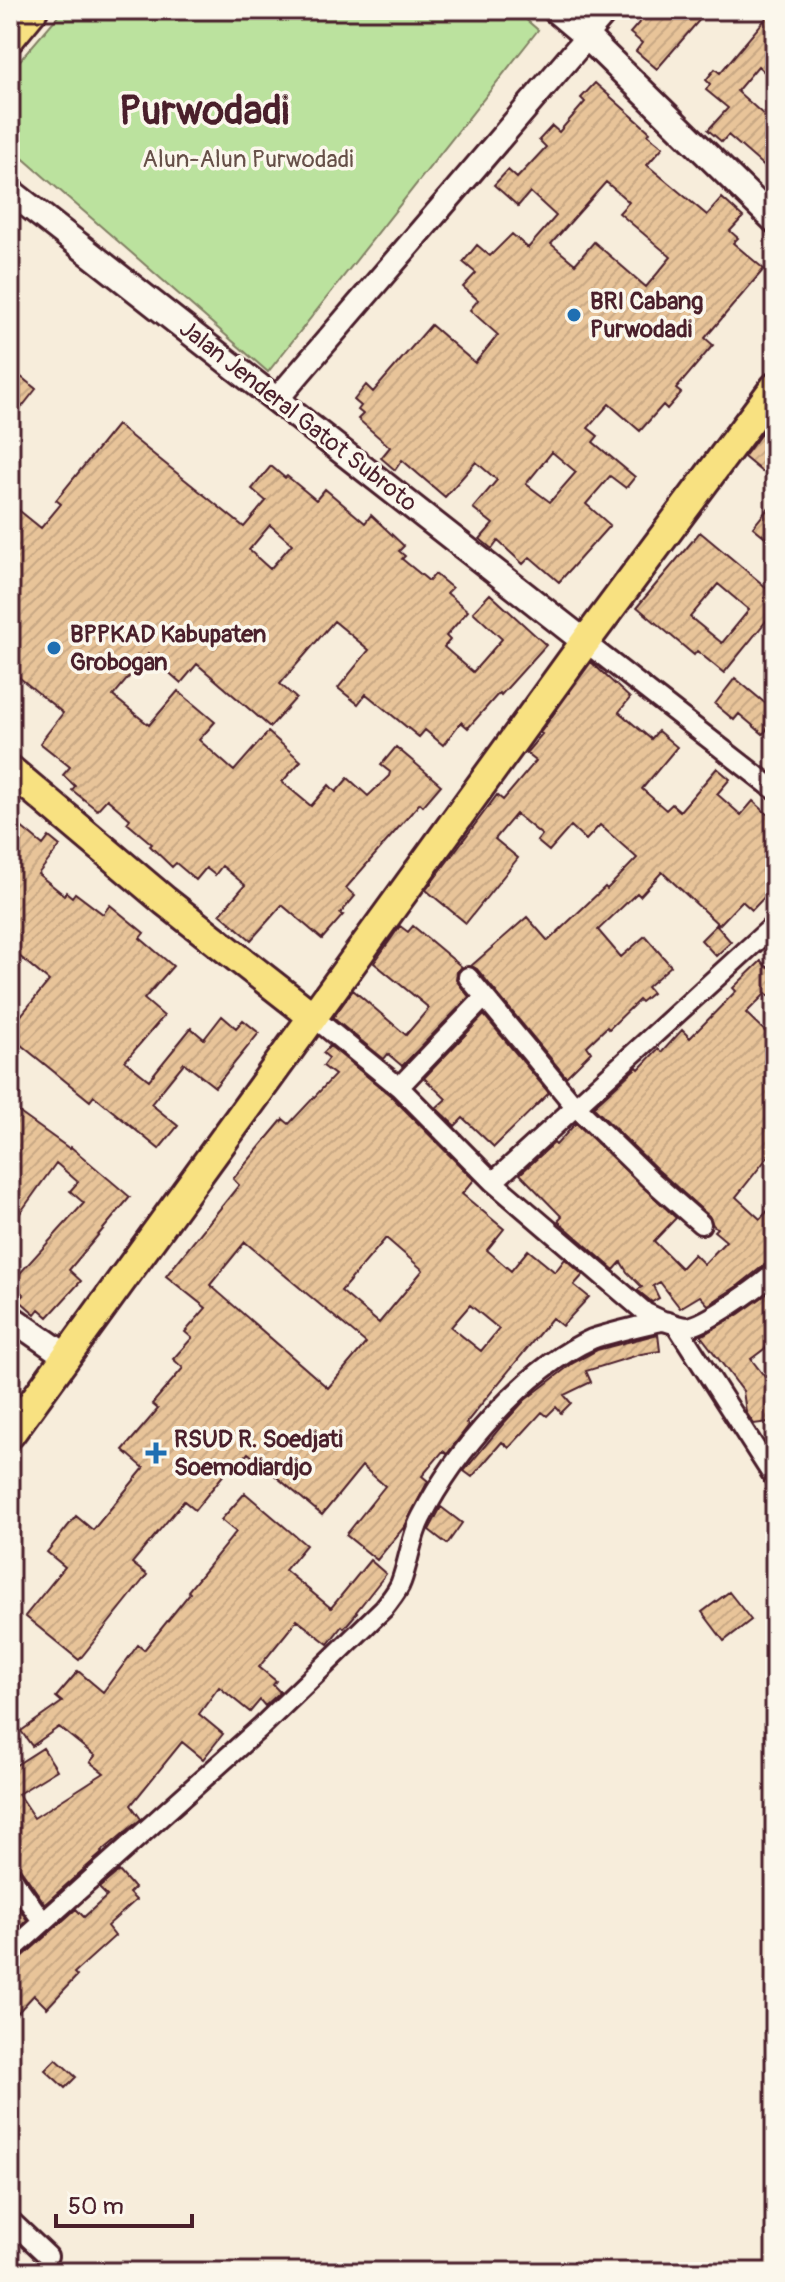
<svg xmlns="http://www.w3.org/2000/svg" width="785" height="2282" viewBox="0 0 785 2282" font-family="Pangolin,sans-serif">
<defs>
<pattern id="building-hatch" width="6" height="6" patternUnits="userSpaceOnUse" patternTransform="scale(2)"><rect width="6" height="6" fill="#e8c499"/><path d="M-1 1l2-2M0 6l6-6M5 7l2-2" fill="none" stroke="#c8a884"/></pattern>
</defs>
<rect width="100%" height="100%" fill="#f7eddb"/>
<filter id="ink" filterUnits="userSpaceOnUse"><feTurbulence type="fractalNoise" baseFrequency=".0125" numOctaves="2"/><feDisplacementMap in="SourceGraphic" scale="16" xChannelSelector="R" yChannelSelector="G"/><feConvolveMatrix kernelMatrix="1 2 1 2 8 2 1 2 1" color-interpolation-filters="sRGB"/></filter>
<g filter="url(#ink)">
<path fill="#bbe29e" stroke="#828064" stroke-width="2" d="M63,10H515L538,30L268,372L10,147V72Z"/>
<path fill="url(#building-hatch)" stroke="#4a1f2b" stroke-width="2" fill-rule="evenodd" d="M650,10H653L663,19L671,10H708L657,69L636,51L642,43L630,33Z
M773,10H775V82L758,66L737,91L775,125V176L728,135L722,142L708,130L728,108L706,90L710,84L706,80L715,69L720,73Z
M595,83L650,132L648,135L663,147L647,165L707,215L722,198L743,217L730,231L738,238L733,243L764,269L705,338L713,345L676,389L681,393L667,409L663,405L640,431L609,404L588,428L598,436L593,442L635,477L626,488L610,476L586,504L610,525L559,582L530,557L523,564L498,541L492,549L480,539L493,524L473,508L497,480L476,462L445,497L402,460L395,470L381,458L390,447L358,419L363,414L358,410L361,406L354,400L366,385L373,392L431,325L475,363L498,335L470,310L478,300L463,287L476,273L463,262L477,245L490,256L512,234L528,248L556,216L530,192L518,206L494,185L508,170L517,178L546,147L539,140L552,126L559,132L585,102L581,98ZM606,182L629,202L619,213L671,257L646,287L594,242L575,264L551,244ZM552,452L576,472L550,502L526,484Z
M10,368L36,389L10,422Z
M775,415V479L765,470L762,472L744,457Z
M117,425L244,527L266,501L252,489L271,466L285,478L287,476L316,500L325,489L365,523L371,515L404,546L399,551L405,556L402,559L429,581L435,574L452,588L447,593L468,611L446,636L450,640L444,647L473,672L502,639L473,612L490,594L546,645L501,695L499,693L468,728L461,722L443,745L425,730L419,737L366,694L358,704L338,688L369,650L334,621L280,684L296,698L270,727L197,664L181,683L148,654L113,696L149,725L178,691L215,722L199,740L234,771L268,732L301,761L282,782L311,806L329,785L336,792L348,778L368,796L389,776L390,772L381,765L396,747L441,785L423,806L420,803L346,888L355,896L340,914L343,915L322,939L282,905L251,940L220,914L245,885L222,866L215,875L206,868L196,880L176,863L172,867L150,846L152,844L127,823L130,819L107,799L97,810L72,790L75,786L63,775L70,767L40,743L63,713L10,670V503L41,528L61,504L56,500ZM270,525L292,544L270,569L249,550Z
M775,500V545L753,527Z
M700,532L767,588L775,578V610L724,673L697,651L694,655L637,607ZM718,584L749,610L722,643L690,617Z
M591,662L630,698L619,712L651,739L658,731L677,747L642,789L666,810L672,804L680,811L717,768L730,779L717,794L741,815L753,801L775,821V842L768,850L775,858V886L752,910L742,901L719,925L662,872L640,896L637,893L598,930L621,957L645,936L671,966L647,987L652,993L641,1002L639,1000L609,1029L607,1027L587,1046L591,1052L566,1077L477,969L471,966L527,917L548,941L605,887L607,889L637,858L600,825L586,840L571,826L549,851L537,841L542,835L516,814L495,839L518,858L466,923L426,890L497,795L503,800L536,761L526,753L542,734L540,733Z
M735,678L765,703L775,691V720L763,734L739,714L734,720L715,704Z
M20,826L43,845L49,837L60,846L38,874L64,895L66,892L72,897L75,893L103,914L110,905L144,933L140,938L173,966L144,999L164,1016L125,1061L149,1080L191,1028L204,1039L222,1016L236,1028L243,1020L259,1033L215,1087L184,1063L151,1104L178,1126L159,1149L94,1096L90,1101L10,1036V1029L49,981L19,956L10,966V839Z
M716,925L731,942L716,956L701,940Z
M400,926L408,932L413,926L462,967L457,972L456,980L469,997L402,1066L388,1054L384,1059L333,1018L353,990L406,1035L429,1008L374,963Z
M761,961L768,968L775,961V1003L766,993L746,1013L775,1041V1148L736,1197L760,1219L775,1203V1260L767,1263L739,1285L708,1305L700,1296L680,1308L660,1282L653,1286L659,1298L652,1302L637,1290L642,1287L627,1272L621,1262L614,1270L558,1221L562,1217L520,1174L554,1143L556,1145L576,1123L676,1218L654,1241L681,1268L694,1254L704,1264L726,1241L714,1231L717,1228L713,1225L709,1216L658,1170L593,1107L637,1067L639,1069L658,1049L662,1052L682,1030L690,1038L736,991L733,988Z
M484,1015L549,1093L494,1147L463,1118L455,1126L436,1108L446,1099L424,1078Z
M330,1046L391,1096L474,1180L462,1194L504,1229L487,1250L511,1271L528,1250L555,1272L565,1259L583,1275L574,1285L589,1297L562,1326L552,1318L466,1423L469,1425L447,1454L443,1451L422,1476L428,1481L405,1526L377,1560L346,1535L385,1486L362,1466L322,1515L248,1453L233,1471L229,1468L195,1510L184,1501L132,1563L147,1575L79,1660L25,1616L65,1567L47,1552L76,1516L93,1530L144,1468L123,1450L158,1409L152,1404L183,1368L173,1359L192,1338L185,1332L206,1308L166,1276L239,1185L233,1179L283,1119L289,1124L335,1075L323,1066L329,1058L323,1053ZM386,1238L423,1270L379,1323L341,1291ZM245,1242L366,1343L328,1388L210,1285ZM470,1305L499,1329L481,1351L451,1327Z
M10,1106L70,1149L71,1147L130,1197L69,1270L81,1281L48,1317L39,1309L35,1314L19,1300L24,1295L11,1283L84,1203L70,1191L78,1182L56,1163L10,1227Z
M775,1288V1341L751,1359L775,1390V1415L768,1416L769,1422L754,1424L746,1412L743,1391L701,1336L739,1314Z
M658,1334L660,1351L641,1354L586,1371L591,1382L564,1395L571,1403L561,1413L556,1407L547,1416L542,1412L509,1448L502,1442L472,1477L464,1471L503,1424L525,1400L573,1363L597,1350Z
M245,1493L306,1545L285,1570L331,1608L370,1560L386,1574L356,1612L357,1613L344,1628L342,1626L328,1644L297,1620L259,1667L276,1681L273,1685L280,1692L265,1706L260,1700L250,1712L219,1687L199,1714L223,1734L203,1759L182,1742L131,1805L141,1819L101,1852L102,1853L45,1904L20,1868L10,1863V1769L43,1748L57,1770L18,1794L34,1818L104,1773L90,1762L95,1756L59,1727L32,1746L21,1731L62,1702L56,1697L78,1671L103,1692L138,1645L144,1650L190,1593L188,1591L236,1532L221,1520Z
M441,1507L462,1523L447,1544L429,1530Z
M729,1592L751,1620L724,1641L702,1612Z
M119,1871L134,1888L129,1893L136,1900L107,1926L115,1936L74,1973L77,1976L47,2008L34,1995L10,2021V1964L18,1961L76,1909L84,1917L107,1896L99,1888Z
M10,1896L27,1920L10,1936Z
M56,2059L76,2077L65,2088L45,2070Z"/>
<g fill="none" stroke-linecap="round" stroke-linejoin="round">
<g stroke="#4a1f2b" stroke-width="24">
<path id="minor" d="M587,37L610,10
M585,642L775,790
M468,977L574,1105L650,1179L701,1224
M312,1016L399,1087L493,1182L646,1313L663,1321
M399,1087L484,998
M493,1182L775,924
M677,1326L775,1479
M10,1875L43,1922
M10,1952L262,1726L384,1608C390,1600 398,1591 401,1582C409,1561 411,1537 421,1518C454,1453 525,1369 592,1339C600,1336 657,1321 663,1321C671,1322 678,1327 687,1327C706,1325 760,1286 775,1272
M10,2220L48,2256"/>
</g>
<g stroke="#4a1f2b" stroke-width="28">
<path id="tertiary" d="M277,399L587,37"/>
</g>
<g stroke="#4a1f2b" stroke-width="30">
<path id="secondary" d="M555,10L587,37L775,221
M10,191L585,642
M10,1317L66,1356"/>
</g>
<g stroke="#4a1f2b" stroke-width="34">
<path id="primary" d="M10,38L33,10
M10,770L165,901L312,1016
M10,1434L585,642L775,387"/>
</g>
<use href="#minor" stroke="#fbf7ec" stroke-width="18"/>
<use href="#tertiary" stroke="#fbf7ec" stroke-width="22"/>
<use href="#secondary" stroke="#fbf7ec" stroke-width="24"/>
<use href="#primary" stroke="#f8e181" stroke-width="28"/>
</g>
</g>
<g fill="#1f6fb2" stroke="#fbf7ec" stroke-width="3">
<circle cx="574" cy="315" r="8"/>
<circle cx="54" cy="648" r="8"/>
<path d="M152 1441h8v8h8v8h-8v8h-8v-8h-8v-8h8z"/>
</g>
<g text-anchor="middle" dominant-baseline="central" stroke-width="7" stroke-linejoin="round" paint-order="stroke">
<g font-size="24" fill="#665048" stroke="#fbf7ec">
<text x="248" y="159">Alun-Alun Purwodadi</text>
</g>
<g font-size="24" font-weight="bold" fill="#4a1f2b" stroke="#fbf7ec" text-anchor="start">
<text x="590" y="301">BRI Cabang<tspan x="590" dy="28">Purwodadi</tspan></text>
<text x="70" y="634">BPPKAD Kabupaten<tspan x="70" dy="28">Grobogan</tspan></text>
<text x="174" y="1439">RSUD R. Soedjati<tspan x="174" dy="28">Soemodiardjo</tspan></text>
</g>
<g font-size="24" fill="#4a1f2b" stroke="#fbf7ec">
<text transform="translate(298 416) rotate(38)">Jalan Jenderal Gatot Subroto</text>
</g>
<g font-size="40" font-weight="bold" fill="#4a1f2b" stroke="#fbf7ec">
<text x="204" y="111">Purwodadi</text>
</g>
</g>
<rect width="785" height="2282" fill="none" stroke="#fbf7ec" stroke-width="40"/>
<rect x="20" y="20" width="745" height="2242" fill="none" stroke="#4a1f2b" stroke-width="3" filter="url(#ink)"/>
<path d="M56 2214v12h136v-12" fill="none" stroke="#4a1f2b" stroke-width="4"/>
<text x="68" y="2214" font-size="24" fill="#4a1f2b" stroke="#fbf7ec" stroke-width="6" paint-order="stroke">50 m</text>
</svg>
